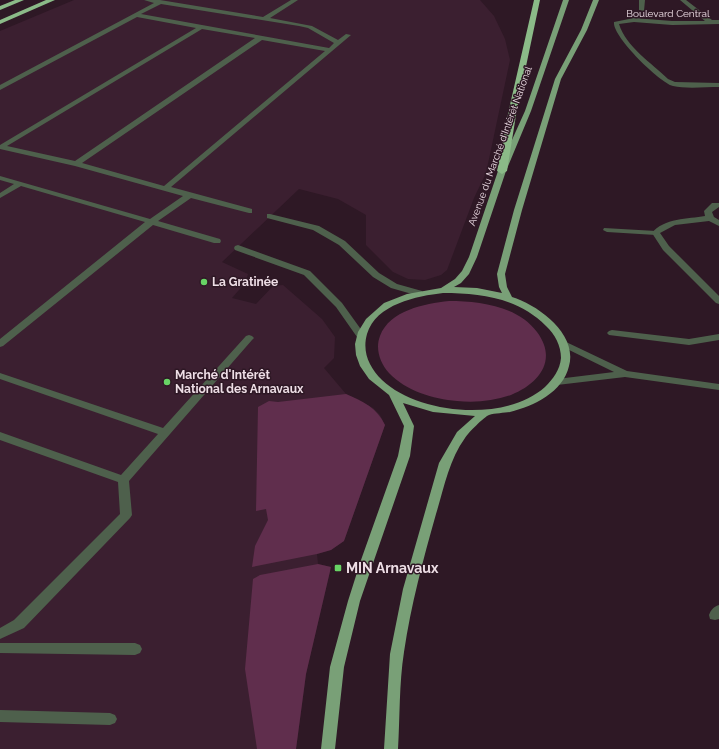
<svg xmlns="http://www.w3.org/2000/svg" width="719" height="749" viewBox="0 0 719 749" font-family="Raleway,sans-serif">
<rect width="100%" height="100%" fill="#2e1825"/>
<path fill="#3b1f30" d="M74,0H480L494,16L505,39L510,60L486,173L474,198L447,270L441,275L425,280L408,279L393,272L366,245V215L338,199L299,189L222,262L248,274L245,283L232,298L256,304L273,286L283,285L322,319L335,337L334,358L324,368L346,394L373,408L380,415L385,425L344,541L331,550L317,554L318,564L331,567L306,674L296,749H0V31Z"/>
<path fill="#602e4d" d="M449,301C479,301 518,306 537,332C558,360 539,384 511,395C494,401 475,403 457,401C433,399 406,391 389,373C380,363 375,349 380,336C390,310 424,304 449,301Z
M346,394C363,401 377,408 385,425L344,541L331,550L317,554L252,567L255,546L268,520L266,509L256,511L258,407L269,401L278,402Z
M318,564L331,567L306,674L296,749H257L245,669L253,579L260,575Z"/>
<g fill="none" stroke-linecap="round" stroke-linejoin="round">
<path fill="#4e604c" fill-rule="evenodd" d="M144,0H160L263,17L291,0H298L270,18L312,26L338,40L346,34L351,35L171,187L252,209V213H249L191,198L158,221L220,239L221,241L220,243H214L153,225L3,346L0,347V339L145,222L21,186L0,198V193L14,184L0,180V176L150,219L183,196L75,166L0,149V145L196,28L137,17L0,90V85L154,3ZM161,4L299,26L308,28L334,43L329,48L141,14ZM202,29L255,38L75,161L7,146ZM262,40L325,51L164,186L82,163Z
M267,214H270L319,226L345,241L379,273L397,284L422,291L423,293L419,296L391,288L373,277L339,245L313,230L267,218Z
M604,228L656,231L660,233L656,235L607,232L603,230Z
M238,245L310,271L342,303L365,335L363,337H357L336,307L304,275L235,250L234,248L235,246Z
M612,330L689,339L719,334V340L689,345L609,335L607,333L609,331Z
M249,335L252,336L254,338L252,340L129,481L132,515L130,518L24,628L0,639V628L14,620L120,514L118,482L0,440V432L121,475L158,434L0,379V373L163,428L246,336Z
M719,605V619L715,620L710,619L709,615C711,610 713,607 719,605Z
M0,643H135L140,645L142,649L140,653L135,655L0,653Z
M0,710L110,713L115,715L117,719L115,723L110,725L0,722Z"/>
<path fill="#4e604c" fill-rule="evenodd" d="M639,0H645L644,11L639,10Z
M680,0H686L712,20H719V24L672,25L634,22L619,24C626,47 652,63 668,79L675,82L719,83V87C706,87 685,89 673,86C659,82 612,36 614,22L634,18L672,21H705Z
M712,203H719V207L712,212L714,217L719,220V226L709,221L675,225L660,233L669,246L719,296V304L716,303L663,250L652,233C664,218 688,219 705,216L704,211Z
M564,341L627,371L719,384V390L625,377L557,385L553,384L552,382L557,379L614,372L561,346L559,344L561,342Z"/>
<path fill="#79a077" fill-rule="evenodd" d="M563,0H569L531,111L506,171L477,257L469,274L461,283L454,287L477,288L502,293L499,287L497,274L514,210L555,79L581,30L593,0H599L587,30L561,79L522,210L505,274L507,287L512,297C538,305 578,334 569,366C563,392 534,406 510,412C504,413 495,413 489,415C484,417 468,433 465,438C449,460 444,488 436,514C423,560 411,605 404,652C399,684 400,717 398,749H384L390,654L403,589L439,463L457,432L475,416L433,412L403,403L414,426L410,456L360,601L344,667L335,749H321L330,667L348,601L361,560L398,456L404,426L389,395L369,379L360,366L356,355L355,344L358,332L366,319L384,303L407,294L441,288L455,279L462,271L469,257L498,171L525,111ZM443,293C481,293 518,298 546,326C555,334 561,346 561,358C560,370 553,379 545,387C506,422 419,415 382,380C369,367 362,352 367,334C376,304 417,296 443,293Z"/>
<path fill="#8bba88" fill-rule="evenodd" d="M15,0H24L0,10V6Z
M46,0H55L0,24V20Z
M534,0H540L517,109L507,171L502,174L497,171L509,109Z"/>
</g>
<g fill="#68d465" stroke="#2e1825" stroke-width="1.5">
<circle cx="204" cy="282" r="4"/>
<circle cx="167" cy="382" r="4"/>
<rect x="334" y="564" width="8" height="8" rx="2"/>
</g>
<g text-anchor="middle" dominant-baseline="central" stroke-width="3" stroke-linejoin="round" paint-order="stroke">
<g font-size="10" fill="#eedee6" stroke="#2e1825">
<text x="668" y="13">Boulevard Central</text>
<text transform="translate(500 146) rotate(-70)">Avenue du Marché d'Intérêt National</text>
</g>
<g font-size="12" font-weight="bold" fill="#eedee6" stroke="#2e1825" text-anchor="start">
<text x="212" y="282">La Gratinée</text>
<text x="175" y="375">Marché d'Intérêt<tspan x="175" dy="14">National des Arnavaux</tspan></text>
</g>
<g font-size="14" font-weight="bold" fill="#eedee6" stroke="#2e1825" text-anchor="start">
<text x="346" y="568">MIN Arnavaux</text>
</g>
</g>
</svg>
